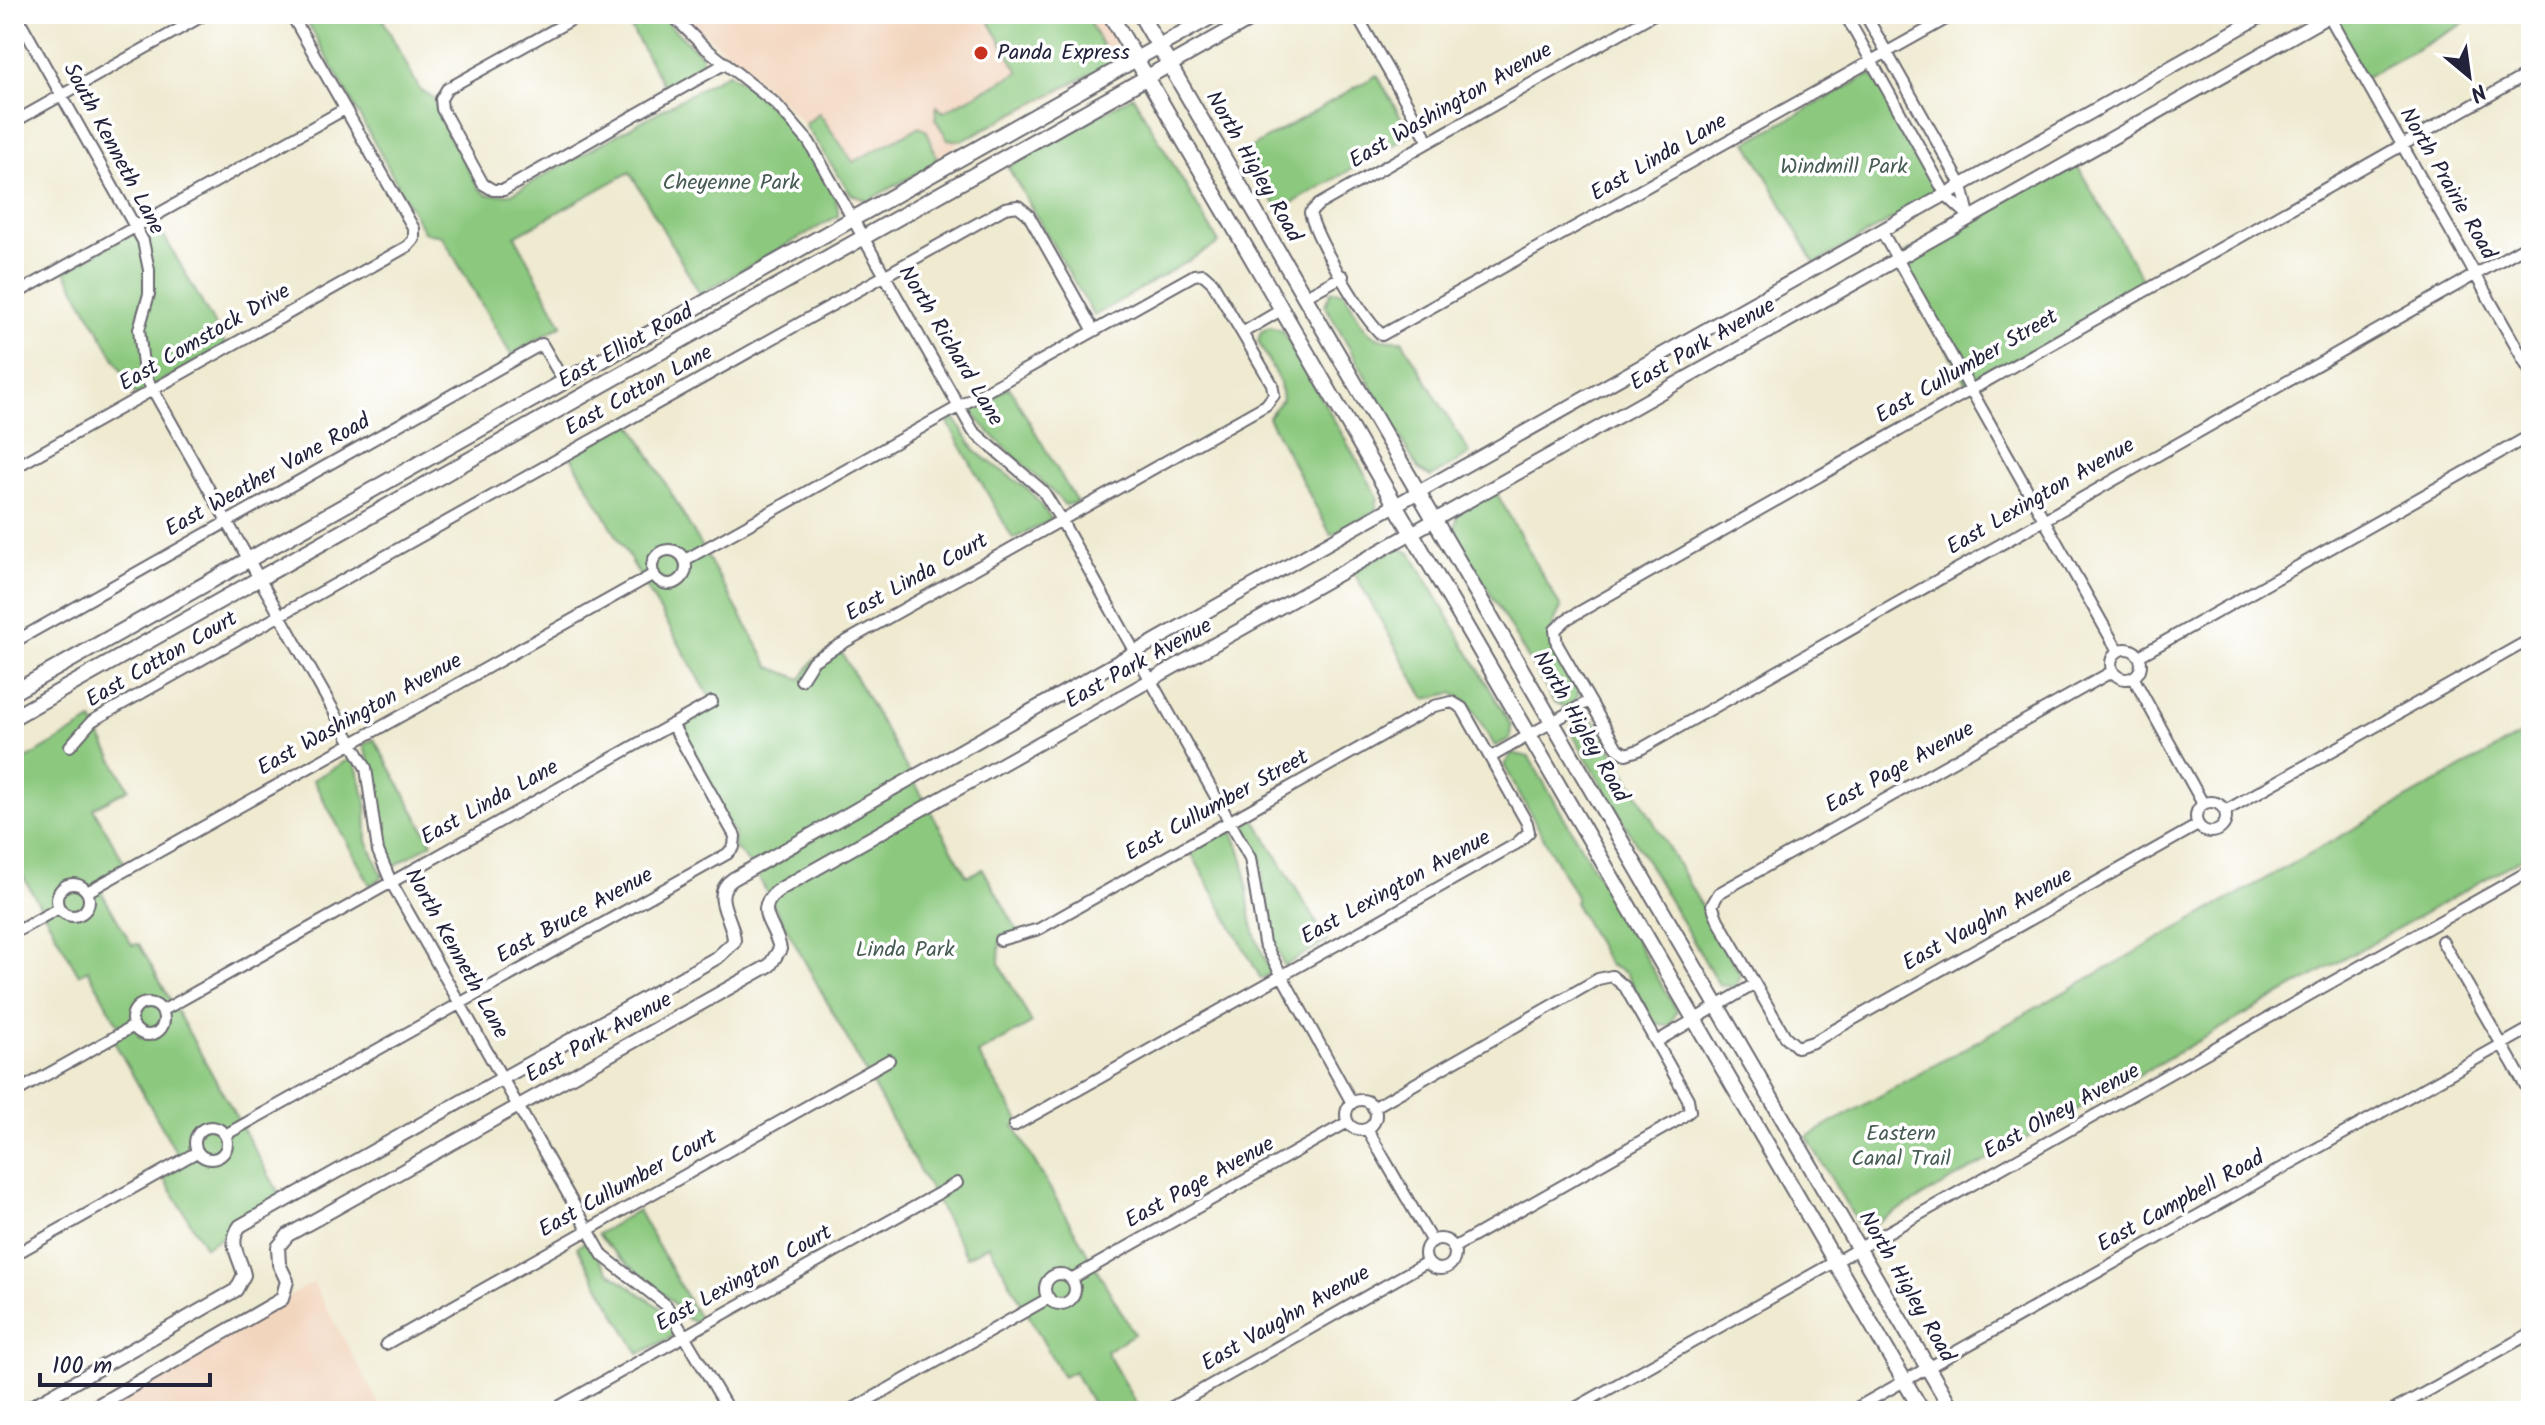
<svg xmlns="http://www.w3.org/2000/svg" width="2545" height="1425" viewBox="0 0 2545 1425" font-family="Kalam,sans-serif">
<rect width="100%" height="100%" fill="#fff"/>
<filter id="ink" filterUnits="userSpaceOnUse"><feTurbulence type="fractalNoise" baseFrequency=".0125" numOctaves="2"/><feDisplacementMap in="SourceGraphic" scale="16" xChannelSelector="R" yChannelSelector="G"/><feConvolveMatrix kernelMatrix="1 2 1 2 8 2 1 2 1" color-interpolation-filters="sRGB"/></filter>
<filter id="wash" filterUnits="userSpaceOnUse"><feTurbulence type="fractalNoise" baseFrequency=".006" numOctaves="4" result="noise"/><feDisplacementMap in="SourceGraphic" scale="32" xChannelSelector="R" yChannelSelector="G"/><feGaussianBlur stdDeviation="1.8" result="paint"/><feColorMatrix in="noise" values="0 0 0 0 0 0 0 0 0 0 0 0 0 0 0 0 0 1.4 0 .05"/><feComposite in="paint" operator="in"/></filter>
<g filter="url(#wash)">
<rect width="100%" height="100%" fill="#efead0"/>
<path fill="#f2d5bd" d="M682,14H1099L1115,42L1118,58L1061,93L961,141L932,165L863,202L853,197L805,125L784,103Z
M313,1283L383,1411H88L282,1299Z"/>
<path fill="#8cc97f" stroke="#57765d" stroke-width="2" d="M303,14H380L420,90L434,98L442,123L478,187L487,195L511,194L728,73C763,92 841,175 838,216L700,294L630,172L515,236L562,325L511,355L442,236L424,232Z
M623,14H658L702,56V69L665,88Z
M995,14H1085L1112,63L961,141L948,139L935,119L937,106L943,112L1019,72L987,18Z
M2332,14H2461L2465,23L2364,78Z
M1377,75L1411,135L1279,211L1245,151Z
M1869,75L1875,77L1938,190L1936,194L1815,264L1747,142Z
M1133,96L1219,243L1094,316L1008,167Z
M819,113L853,162L919,127L927,131L937,158L932,165L867,201L851,194L805,125Z
M2074,160L2146,286L1970,389L1897,258Z
M155,220L226,345L136,396L65,271Z
M1331,291L1344,292C1363,323 1363,342 1402,340L1470,454L1431,477L1418,469L1325,305Z
M1270,327L1283,331L1378,497L1375,512L1331,535L1268,417L1282,400L1280,383L1258,341L1261,332Z
M1009,387L1077,503L1065,505C1035,472 999,447 971,411Z
M629,419L770,667L801,679L813,661L838,646L967,876L983,869L1020,935L1000,940L999,963L1032,1023L978,1054L1020,1122L1014,1126L1134,1334L1106,1351L1140,1411H1096L1074,1371L1063,1377L989,1245L967,1257L753,867L734,847L735,836L672,724L712,701L569,453Z
M955,419L976,452L1030,491L1052,520L1013,539L948,423Z
M1496,492L1561,608C1539,645 1558,658 1578,691L1577,699L1565,707L1553,701L1454,531L1458,513Z
M1397,547L1411,553L1511,725L1510,739L1495,746L1468,702L1452,693L1425,699L1353,571Z
M1577,716L1595,721L1616,756L1741,975L1736,987L1719,985L1570,730Z
M92,721L129,789L93,808L128,869L98,886L132,945L139,944L284,1202L205,1247L161,1173L181,1161L112,1038L122,1032L88,970L79,975L14,860V766Z
M2531,729V853L1862,1231L1807,1137Z
M374,739L432,843L394,866L382,843L375,775L363,745Z
M1512,753L1529,757L1677,1011L1670,1026L1655,1023L1626,973L1609,965L1575,904L1576,897L1504,765Z
M353,757L366,799L367,841L383,877L370,885L313,780Z
M1254,818L1327,941L1284,966L1267,924L1260,855L1243,822Z
M1231,829C1250,866 1244,883 1251,920C1255,939 1263,956 1272,973L1261,979L1190,851Z
M638,1210L692,1307L700,1319L694,1322L687,1319C661,1285 624,1268 598,1234Z
M586,1241L608,1271L663,1310L677,1334L639,1354L577,1247Z"/>
</g>
<g filter="url(#ink)">
<g fill="none" stroke-linecap="round" stroke-linejoin="round">
<g stroke="#6a686f" stroke-width="14">
<path id="minor" d="M16,14L143,241L149,270V294L139,329L144,374L366,768L378,851L391,882L603,1256L666,1305L729,1411
M582,14L447,89L441,99L442,109L483,184L493,190H504L726,63
M671,14L703,46L776,104L809,142L973,431L1043,491L1061,520L1250,858L1264,943L1352,1103
M1360,14L1361,23L1429,142
M1654,14L1318,205L1310,213C1317,240 1361,316 1382,335L1955,14
M1845,14L1946,195L1970,217
M1865,14L1962,186L1969,215
M2328,14L2531,373
M2531,72L1567,619L1555,630L1557,644L1617,748L1626,754L1639,750L2531,243
M14,122L206,14
M1882,232L2118,651
M14,295L345,109
M1304,297L1343,276
M1242,333L1281,310
M14,468L408,246L414,239V229L291,14
M652 567a17 17 0 1 1 34 0a17 17 0 1 1-34 0Z
M685,560L1194,275L1203,274L1212,282L1272,384L1274,395L1266,405L838,646L813,661L801,680
M14,642L542,344L564,382
M2111 664a15 15 0 1 1 30 0a15 15 0 1 1-30 0Z
M2139,656L2531,435
M2113,671L1719,893L1712,905L1718,920L1785,1036L1797,1047L1813,1042L2198,825
M2133,677L2203,804
M70,746L92,721L1005,208L1018,206L1028,214L1094,331
M1491,757L1589,701
M2196 817a15 15 0 1 1 30 0a15 15 0 1 1-30 0Z
M2225,811L2531,639
M57 900a16 16 0 1 1 32 0a16 16 0 1 1-32 0Z
M87,892L654,574
M14,933L59,908
M1000,940L1039,929L1434,706L1452,702L1462,708L1527,823L1529,832L1516,844L1014,1126
M2442,941L2531,1095
M132 1019a16 16 0 1 1 32 0a16 16 0 1 1-32 0Z
M162,1011L712,702
M1656,1042L1755,984
M14,1093L134,1026
M1346 1115a15 15 0 1 1 30 0a15 15 0 1 1-30 0Z
M1373,1108L1598,979L1612,976L1625,987L1688,1099L1690,1111L1678,1120L1453,1248
M195 1143a16 16 0 1 1 32 0a16 16 0 1 1-32 0Z
M1367,1129L1432,1242
M225,1135L727,854L734,847L735,836L672,724
M1425 1254a15 15 0 1 1 30 0a15 15 0 1 1-30 0Z
M14,1255L197,1152
M1045 1289a15 15 0 1 1 30 0a15 15 0 1 1-30 0Z
M1071,1279L1348,1122
M386,1344L889,1060
M551,1411L957,1183
M849,1411L1049,1298
M1165,1411L1427,1262
M1570,1411L2531,870
M1851,1411L2531,1028
M2392,1411L2531,1333"/>
</g>
<g stroke="#6a686f" stroke-width="16">
<path id="tertiary" d="M24,1411L236,1290L244,1275C240,1256 227,1244 240,1226L718,957L734,942C735,919 708,896 733,879L2265,14
M88,1411L282,1299L287,1281L279,1264L278,1247L288,1235L770,965L780,949C775,922 750,910 782,888L2332,14"/>
</g>
<g stroke="#6a686f" stroke-width="18">
<path id="secondary" d="M1110,14L1922,1411
M1140,14L1953,1411
M14,692L1216,14
M14,717L1259,14"/>
</g>
<use href="#minor" stroke="#fff" stroke-width="10"/>
<use href="#tertiary" stroke="#fff" stroke-width="12"/>
<use href="#secondary" stroke="#fff" stroke-width="14"/>
</g>
</g>
<circle fill="#c8321e" stroke="#fff" stroke-width="3" cx="981" cy="53" r="8"/>
<g text-anchor="middle" dominant-baseline="central" stroke-width="7" stroke-linejoin="round" paint-order="stroke">
<g font-size="22" fill="#22223b" stroke="#fff" text-anchor="start">
<text x="997" y="53">Panda Express</text>
</g>
<g font-size="22" fill="#22223b" stroke="#fff">
<text transform="translate(1451 106) rotate(-30)">East Washington Avenue</text>
<text transform="translate(113 149) rotate(62)">South Kenneth Lane</text>
<text transform="translate(1659 158) rotate(-30)">East Linda Lane</text>
<text transform="translate(1253 167) rotate(60)">North Higley Road</text>
<text transform="translate(2447 184) rotate(60)">North Prairie Road</text>
<text transform="translate(205 338) rotate(-30)">East Comstock Drive</text>
<text transform="translate(1703 345) rotate(-30)">East Park Avenue</text>
<text transform="translate(950 346) rotate(59)">North Richard Lane</text>
<text transform="translate(626 347) rotate(-29)">East Elliot Road</text>
<text transform="translate(1967 367) rotate(-30)">East Cullumber Street</text>
<text transform="translate(639 391) rotate(-29)">East Cotton Lane</text>
<text transform="translate(268 476) rotate(-29)">East Weather Vane Road</text>
<text transform="translate(2041 497) rotate(-30)">East Lexington Avenue</text>
<text transform="translate(917 578) rotate(-29)">East Linda Court</text>
<text transform="translate(162 660) rotate(-30)">East Cotton Court</text>
<text transform="translate(1139 664) rotate(-29)">East Park Avenue</text>
<text transform="translate(360 715) rotate(-29)">East Washington Avenue</text>
<text transform="translate(1580 727) rotate(60)">North Higley Road</text>
<text transform="translate(1900 768) rotate(-29)">East Page Avenue</text>
<text transform="translate(490 803) rotate(-29)">East Linda Lane</text>
<text transform="translate(1217 806) rotate(-29)">East Cullumber Street</text>
<text transform="translate(1396 888) rotate(-29)">East Lexington Avenue</text>
<text transform="translate(575 916) rotate(-29)">East Bruce Avenue</text>
<text transform="translate(1988 920) rotate(-29)">East Vaughn Avenue</text>
<text transform="translate(456 954) rotate(61)">North Kenneth Lane</text>
<text transform="translate(599 1038) rotate(-29)">East Park Avenue</text>
<text transform="translate(2062 1112) rotate(-29)">East Olney Avenue</text>
<text transform="translate(1200 1183) rotate(-29)">East Page Avenue</text>
<text transform="translate(628 1184) rotate(-29)">East Cullumber Court</text>
<text transform="translate(2181 1202) rotate(-29)">East Campbell Road</text>
<text transform="translate(744 1279) rotate(-29)">East Lexington Court</text>
<text transform="translate(1906 1287) rotate(60)">North Higley Road</text>
<text transform="translate(1286 1319) rotate(-30)">East Vaughn Avenue</text>
</g>
<g font-size="22" fill="#475c53" stroke="#fff">
<text x="1844" y="167">Windmill Park</text>
<text x="731" y="183">Cheyenne Park</text>
<text x="905" y="950">Linda Park</text>
<text x="1901" y="1134">Eastern<tspan x="1901" dy="25">Canal Trail</tspan></text>
</g>
</g>
<rect width="2545" height="1425" fill="none" stroke="#fff" stroke-width="48"/>
<g transform="translate(2469 76) rotate(151)" stroke="#ffffff" stroke-width="6" paint-order="stroke">
<path d="M0-6L14 30L0 20L-14 30Z" fill="#22223b"/>
<text y="-12" font-size="22" font-weight="bold" text-anchor="middle" fill="#22223b">N</text>
</g>
<path d="M40 1373v12h170v-12" fill="none" stroke="#22223b" stroke-width="4"/>
<text x="52" y="1373" font-size="24" fill="#22223b" stroke="#ffffff" stroke-width="6" paint-order="stroke">100 m</text>
</svg>
